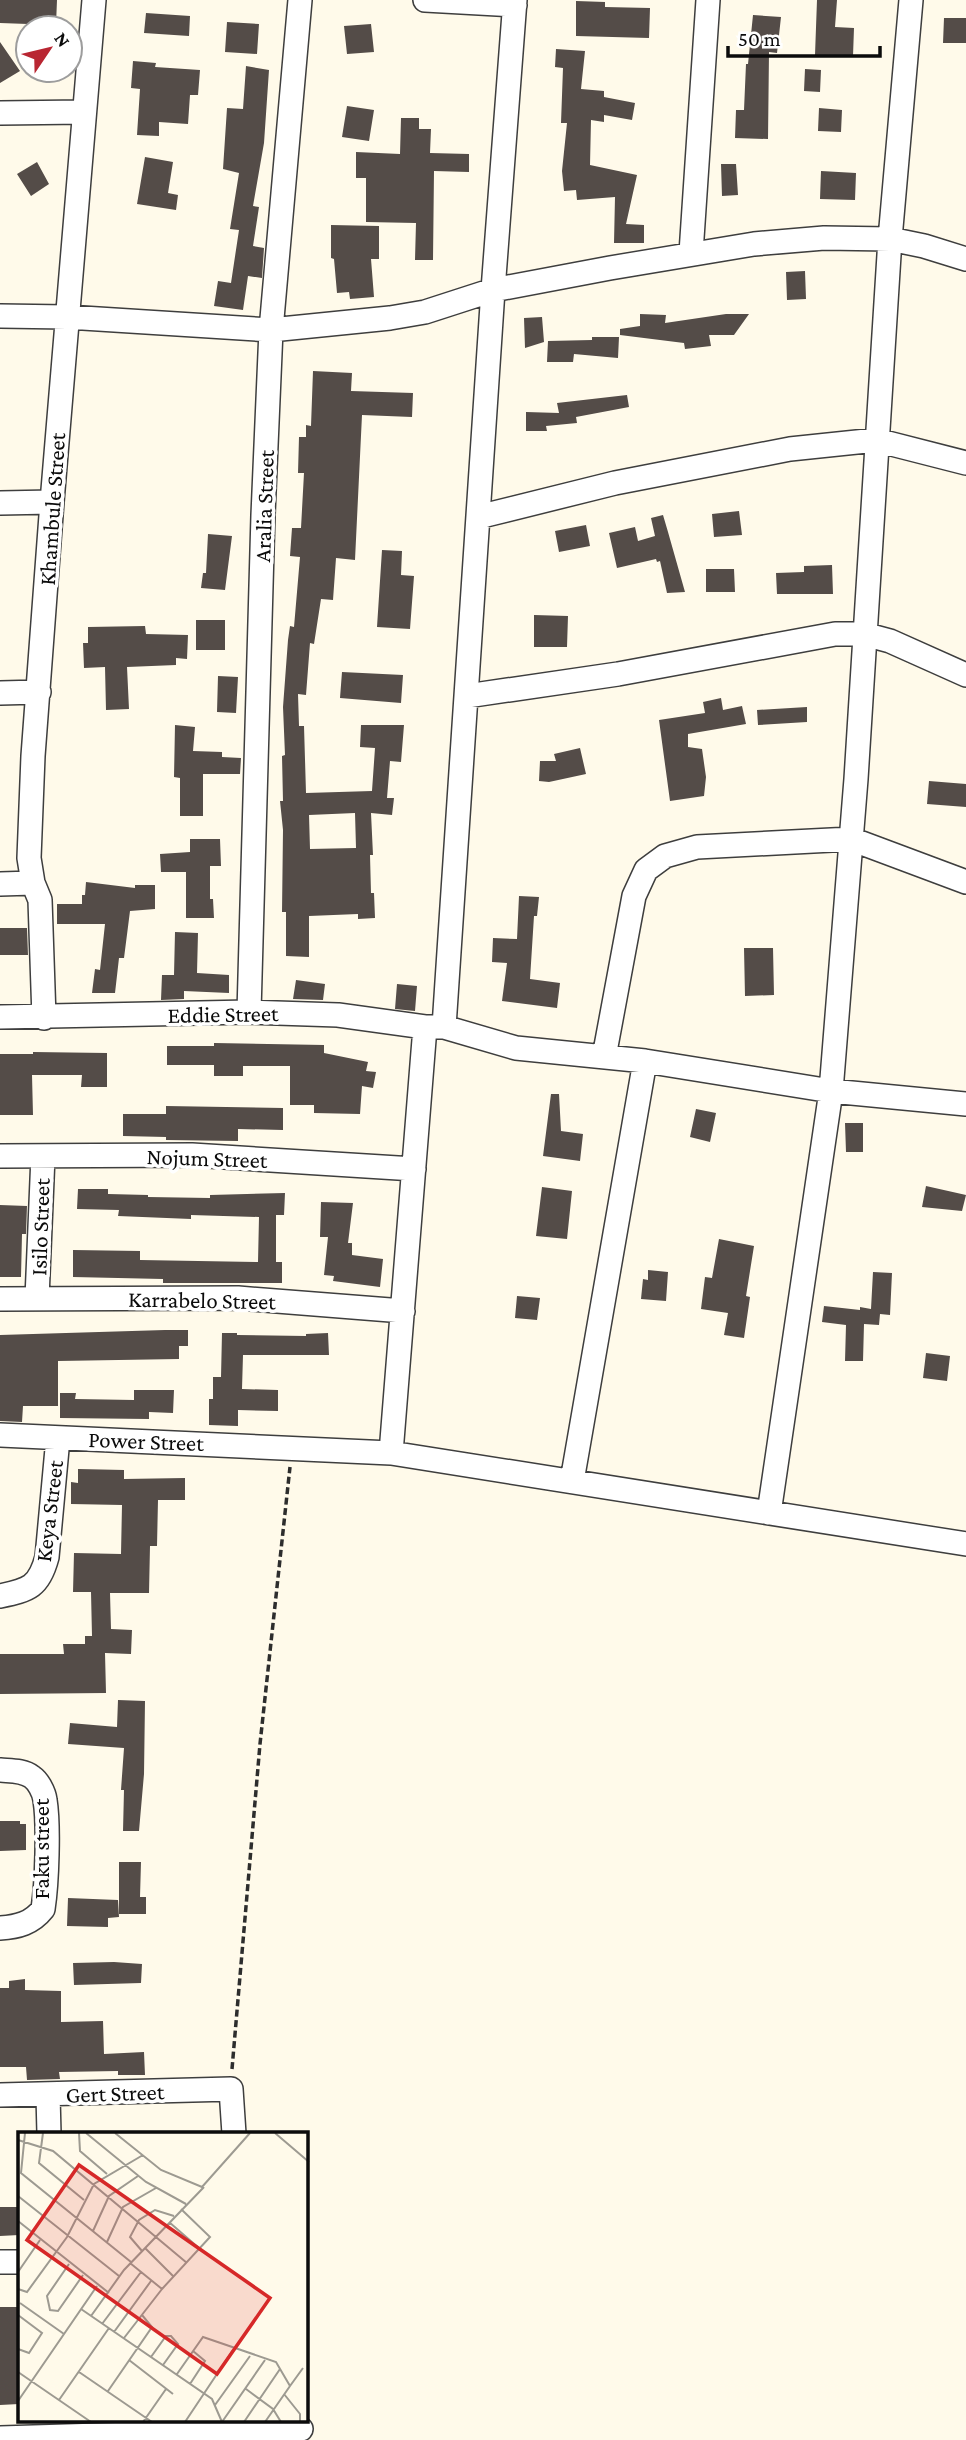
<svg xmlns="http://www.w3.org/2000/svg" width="966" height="2440" viewBox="0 0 966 2440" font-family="'Crimson Pro',serif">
<rect width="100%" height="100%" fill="#fffaea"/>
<path fill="#544c48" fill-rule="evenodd" d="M0,0H57L56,25L0,23Z
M817,0H837L835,27L854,28L853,56L815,55Z
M576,1L605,2V7L650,8L649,38L576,36Z
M146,13L190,16L189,36L144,33Z
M753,15L781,17L777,53L769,52L768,139L735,138L736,110H744L746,64H748Z
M944,18H966V43H943Z
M227,22L259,24L257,54L225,52Z
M371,24L374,52L347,54L344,26Z
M0,42L20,71L0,83Z
M556,49L585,51L581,89L604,91V97L635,103L632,120L604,115V122L591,120L590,165L637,175L626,224L644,225V243H614L615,197L577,200L576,190L564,191L562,171L567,123H561L563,68L555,67Z
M133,61L156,63L155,67L200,70L198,95H190L188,124L159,122V136L137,135L140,89L131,88Z
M246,66L269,70L264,143L253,206L259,207L253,246L264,248L262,278L248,276L243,310L214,306L218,281L231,283L239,230L230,229L239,173L223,169L227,108L243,109Z
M805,69L821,70L820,92L804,91Z
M347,106L374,110L369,141L342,137Z
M819,108L842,110L841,132L818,131Z
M401,118H419V129H431L430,153L469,154V172L434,171L433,260H415L416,223L366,222V178H356V152L400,154Z
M145,157L173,162L168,193L178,195L176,210L137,204Z
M37,162L49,184L31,196L17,174Z
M721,164H736L738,195L722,196Z
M821,171L856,173L855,200L820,199Z
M331,225L379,226V259H371L374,297L350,299L349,292L337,293L334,259L331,258Z
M805,271L806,299L787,300L786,272Z
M640,314L666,315L665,323L726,314H749L734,335H709L711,346L685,349L684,343L620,335V329L640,326Z
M542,317L544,342L525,348L524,318Z
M592,337H619L618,358L574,354L573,362H547L548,341L592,340Z
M313,371L352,373L351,391L413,393L412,417L362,415L355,560L336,558L333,600L321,599L314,644L310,643L306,695L298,694L299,726H304L306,793L372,791L375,748L360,747L361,725H404L401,762L390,761L387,798H394L392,815L371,813L373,855H370L371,893H374L375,918L358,919V914L309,916V957L286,956V912H282L283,830L280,801H283L282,756L285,755L283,707L288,640L290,626L294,627L300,557L290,556L292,528H301L304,473H298L299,437H306V425L311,426ZM355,813L356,848L310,849L309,815Z
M627,395L629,407L576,417L577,423L546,426L547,431H526V412L559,413L557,403Z
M739,511L742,535L714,537L712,514Z
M663,515L668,532L685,592L667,593L660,561L657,562L656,559L617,568L609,533L635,527L638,541L655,536L651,518Z
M586,525L590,546L559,552L555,531Z
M208,534L232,536L225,590L201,588L203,573H206Z
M382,550L402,551L401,575L414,576L410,629L377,627Z
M832,565L833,594H777L776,573L804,572V566Z
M706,569H734L735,592H706Z
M534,615L568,616L567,647H534Z
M196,620H225V650H196Z
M145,626L146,634L188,635L187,659L176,658V665L127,667L129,709L106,710L105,667L84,668L83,643H88V627Z
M342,672L403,675L401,703L340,698Z
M218,676L238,677L236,713L217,712Z
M721,698L723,710L742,706L746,724L688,734V747L702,749L706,777L704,796L670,801L659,720L705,713L703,702Z
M807,707V722L758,725L757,710Z
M175,725L195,727L193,751L222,752V757L241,758L240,774H203V816H180V778L174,777Z
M580,748L586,774L549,782L539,781L540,761H556L554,754Z
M929,781L966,784V807L927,804Z
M190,839H220L221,866H210V899H213L214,918H186V872H161L160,854L190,852Z
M86,882L135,888V885H155V909L130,911L124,958H119L115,993H92L95,969L100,970L105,924H57V904H82V895H85Z
M519,896L539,897L537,916H534L530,979L560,983L557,1008L502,1001L507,963L492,962L493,938L517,939Z
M0,928H27L28,955H0Z
M175,932L198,933L197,973L229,975V993L184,991V999L161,1000L162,975H174Z
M744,948H773L774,995L745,996Z
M296,980L325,984L323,1000L293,999Z
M397,984L417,986L415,1011L395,1009Z
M214,1043L324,1045V1053L368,1062L366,1071L376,1072L373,1088L362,1086L360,1114L314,1113V1105H290V1066H243V1076H214V1065H167V1046H214Z
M33,1052L107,1053V1087H81L82,1075H32L33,1115H0V1054H33Z
M551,1094H559L561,1131L583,1134L580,1161L543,1156Z
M166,1106L283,1108V1130L238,1129V1141L166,1140V1137L123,1136V1114H166Z
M696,1109L716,1113L710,1142L690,1137Z
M845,1123H863V1152H846Z
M926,1186L966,1195L962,1211L922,1207Z
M542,1187L572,1191L567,1239L536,1236Z
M78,1189H108V1194L148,1195V1197L210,1198V1195L285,1193L284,1215H276V1262H282V1283H163V1279L73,1277V1250L140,1251V1260L258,1262L259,1217L191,1215V1219L118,1216L119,1210L77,1209Z
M321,1202L353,1203L348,1243H352V1255L383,1259L380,1287L333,1281L334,1276L324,1275L328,1237H320Z
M0,1205L27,1206L26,1234H22L21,1277H0Z
M719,1239L754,1246L746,1296L750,1297L744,1338L724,1335L728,1313L701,1309L705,1277L712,1278Z
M648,1270L668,1272L666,1301L641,1299L643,1279L648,1280Z
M873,1272L892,1273L890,1315L880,1314L879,1325L864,1324L863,1361H845L846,1325L822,1322L824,1306L860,1310V1307L871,1309Z
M517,1296L540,1298L537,1320L515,1318Z
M165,1330H188V1346H179V1359L58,1361V1406H23L22,1422L0,1421V1335Z
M222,1333H237V1335L306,1336V1334L328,1333L329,1355H243L242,1389L278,1390V1411L238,1410V1426L209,1425V1399H213V1377H221Z
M926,1353L950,1356L947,1381L923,1378Z
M134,1390H174L173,1413L149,1412V1419L60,1418V1393H76L75,1399L134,1400Z
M78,1469L124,1470V1479L185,1478V1500H158L157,1546H150L149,1593H110L111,1629L132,1630L131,1654L105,1653L106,1693L0,1694V1654H64L63,1644H85V1636H92L91,1592H73L74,1553L121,1554L122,1505L71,1504V1482L78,1483Z
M118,1700L145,1701L144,1774L139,1831H123L124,1790H121L124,1748L68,1744L70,1723L117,1727Z
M0,1821H20V1824H26V1850L0,1851Z
M119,1862H141L140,1897H146V1914H119Z
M68,1898L118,1900L119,1917L108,1918V1927L67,1926Z
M114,1962L142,1964L141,1983L74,1985L73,1963Z
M25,1979V1990L61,1991V2022L103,2021L104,2054L144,2052L145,2075H118V2071L59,2072L60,2079L27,2080L26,2067H0V1988H9V1981Z
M0,2207H19V2235L0,2236Z
M0,2307H19V2404L0,2405Z"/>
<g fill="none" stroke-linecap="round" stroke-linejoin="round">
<g stroke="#3e3e3e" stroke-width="26">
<path id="minor" d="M425,0L515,5
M0,113L84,112
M691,253L708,0
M0,316L67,317L271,330L390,318L425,312L493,290L610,268L754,244L824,238L890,239L924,246L966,259
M0,503L52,502
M478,517L615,483L790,449L876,440L966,463
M0,693L39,692
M467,696L618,674L835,634H864L890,641L966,675
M0,884L33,883
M249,1012L263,515L271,330L300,0
M0,1017L249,1012L338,1015L425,1027H444L516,1048L645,1061L831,1091L966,1104
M44,1018L40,900L33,883L29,858L33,756L52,502L94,0
M444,1027L493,290L515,0
M604,1057L634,896L646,870L665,856L697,847L851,839L966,882
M0,1156L192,1155L414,1169
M37,1298L43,1156
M0,1299L238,1298L403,1311
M0,1435L391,1453L425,1027
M391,1453L966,1544
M572,1481L645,1061
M769,1513L831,1091L856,779L890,239L911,0
M0,1596C29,1590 39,1587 47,1557L58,1438
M0,1770C10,1771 23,1770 32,1777C38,1781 44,1792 45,1800C49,1825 47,1883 43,1909C32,1923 18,1927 0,1928
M0,2095L231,2089L234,2134
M48,2095L49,2134
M0,2262H19
M0,2438L301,2429"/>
</g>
<path stroke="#2d2d2d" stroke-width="3.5" stroke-dasharray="7 3.5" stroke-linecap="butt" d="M232,2069L260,1744L290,1467"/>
<use href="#minor" stroke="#fff" stroke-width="23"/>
</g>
<g text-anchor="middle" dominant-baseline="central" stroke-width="7" stroke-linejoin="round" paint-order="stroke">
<g font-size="23" fill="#0b0b0b" stroke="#fff">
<text transform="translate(264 506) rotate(-88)">Aralia Street</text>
<text transform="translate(52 509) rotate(-86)">Khambule Street</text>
<text transform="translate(223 1014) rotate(-1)">Eddie Street</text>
<text transform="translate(207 1158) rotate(2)">Nojum Street</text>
<text transform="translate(40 1227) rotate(-88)">Isilo Street</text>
<text transform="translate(202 1300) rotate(1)">Karrabelo Street</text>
<text transform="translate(146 1441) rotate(2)">Power Street</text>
<text transform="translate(49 1511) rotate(-83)">Keya Street</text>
<text transform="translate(41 1849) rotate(-90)">Faku street</text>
<text transform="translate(115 2093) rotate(-2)">Gert Street</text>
</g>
</g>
<g transform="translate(18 2132)">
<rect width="290" height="290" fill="#fffaea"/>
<path fill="none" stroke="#9d9a91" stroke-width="2" d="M7,1L3,41L113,130M25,1L21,31L66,68M61,1L62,19L89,42M68,1L128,50L168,72M97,1L143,38L184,55L232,1M257,1L291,30M0,8L35,19L169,131M0,64L101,144M0,89L91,161M151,90L182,117M75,99L91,64L120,44M89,110L105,75L138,56M127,116L156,145M124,119L112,105L121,88L137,78L156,84M51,132L29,164L32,178L40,179L65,143M0,140L22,108M0,157L9,160L49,105L76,52L125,23M144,157L192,105L163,77M2,171L46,202M63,177L194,267L204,290M0,183L24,201L11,221L0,217M73,184L106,138L186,55M84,192L123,140M96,200L133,149M106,206L144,157L112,131M133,225L148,204H153L160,212L145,233M111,228L155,262M0,240L73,290M61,240L134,290M159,242L185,205L258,230L272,254L247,290M172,252L187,229L175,219M272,254L285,236M228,257L255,277L263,290M90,259L134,195L124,183M266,262L282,282V290M41,268L91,196M0,269L79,154M197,273L232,224M125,290L148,257M167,290L215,218M204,290L247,228M226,290L262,237"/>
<path fill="#d62828" fill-opacity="0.15" stroke="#d62828" stroke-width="3.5" d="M61,33L252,166L199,242L9,108Z"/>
<rect width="290" height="290" fill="none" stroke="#0b0b0b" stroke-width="3.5"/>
</g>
<g transform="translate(49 49) rotate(55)"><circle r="33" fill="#ffffff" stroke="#9d9d9d" stroke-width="2"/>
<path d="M0-5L12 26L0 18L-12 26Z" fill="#b92632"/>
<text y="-10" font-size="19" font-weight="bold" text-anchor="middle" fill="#0b0b0b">N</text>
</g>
<path d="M728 46v10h152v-10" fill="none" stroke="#0b0b0b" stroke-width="3.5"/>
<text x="738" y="46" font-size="21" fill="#0b0b0b" stroke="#ffffff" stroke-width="5" paint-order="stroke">50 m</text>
</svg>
